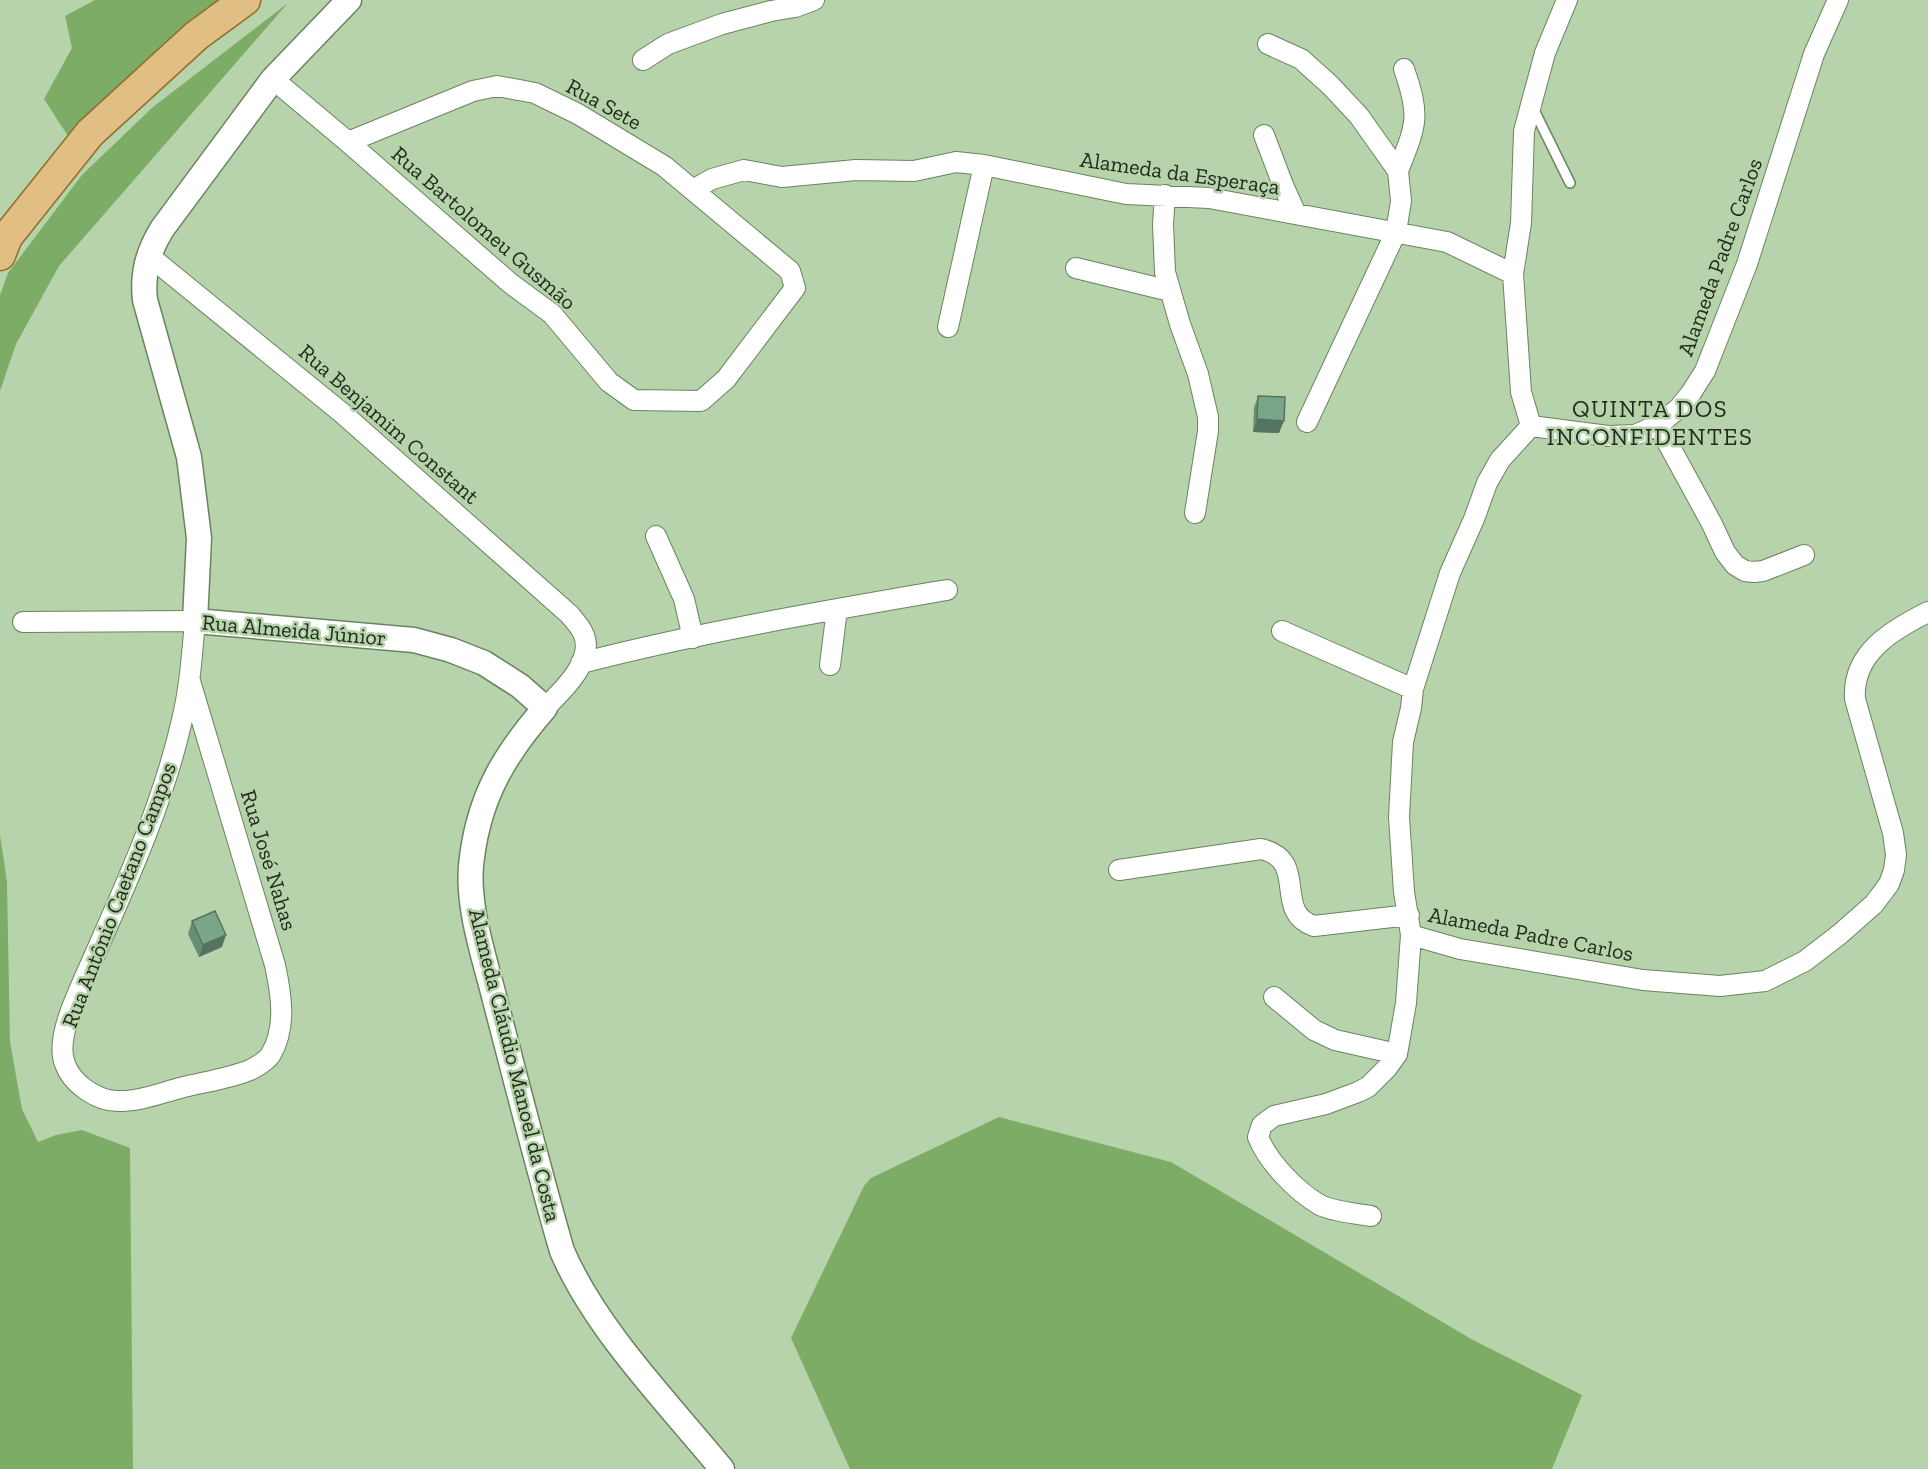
<svg xmlns="http://www.w3.org/2000/svg" width="1928" height="1469" viewBox="0 0 1928 1469" font-family="'Zilla Slab',serif">
<rect width="100%" height="100%" fill="#b7d3ab"/>
<path fill="#7cac66" d="M95,0H247L68,136L44,99L72,48L65,16Z
M288,3L59,266L16,344L0,391V295L8,273L82,175L153,107Z
M0,835L7,882L10,1042L22,1109L38,1142L56,1135L82,1130L130,1148L133,1469H0Z
M999,1117L1171,1162L1473,1340L1582,1395L1552,1469H850L791,1338L864,1186L871,1178Z"/>
<g fill="none" stroke-linecap="round" stroke-linejoin="round">
<g stroke="#6a845f" stroke-width="12">
<path id="service" d="M1533,108L1570,183"/>
</g>
<g stroke="#6a845f" stroke-width="22">
<path id="minor" d="M1838,0L1814,54L1747,264L1705,371L1691,393L1679,408L1658,425L1635,435L1608,436L1531,426L1500,460L1487,483L1474,519L1450,573L1413,689L1411,708L1403,742L1399,817L1404,892L1411,935L1460,949L1643,980L1720,986L1765,981L1805,961L1840,934L1874,904L1889,884L1894,870L1896,855L1893,833L1855,699C1852,653 1892,630 1928,612
M1268,44L1301,59L1330,85L1359,116L1398,171L1401,201L1396,232L1307,422
M643,60L668,44L722,24L771,11L795,7L814,0
M273,79L348,142L510,283L552,314L609,382L634,400L701,401L726,379L795,288L790,271L664,166L578,114L535,93L497,86L473,91L348,142
M1264,135L1283,185L1296,214
M1398,171C1416,125 1421,118 1404,69
M693,190L712,179L744,170L782,177L856,170L914,171L956,162L984,165L1126,194L1209,198L1447,242L1513,274
M1165,195L1163,224L1165,272L1180,324L1198,374L1208,417V431L1195,513
M148,255L342,413L569,614C574,620 580,626 583,633C596,660 562,691 545,708
M1076,268L1170,291
M948,327L984,165
M1658,425L1712,524L1725,552L1735,565L1745,571L1754,572L1763,571L1804,555
M1531,426L1521,392L1513,274L1521,223L1524,131L1545,53L1567,0
M656,536L684,599L693,638
M23,622L195,621C192,654 190,687 182,720C163,804 127,882 92,961C81,987 54,1037 65,1064C72,1084 97,1101 118,1101C138,1102 161,1093 180,1088C203,1082 228,1079 250,1070C258,1066 267,1061 271,1054C287,1027 281,993 275,965L190,681
M1282,631L1413,689
M581,663C701,632 825,611 947,590
M830,665L837,609
M1119,870L1261,849C1310,860 1272,912 1314,926L1409,915
M1274,997L1314,1030L1335,1040L1397,1054
M1371,1216C1355,1213 1334,1212 1320,1205C1296,1191 1268,1162 1258,1137L1262,1125L1274,1116L1326,1104L1358,1092L1368,1087L1387,1068L1397,1054L1406,1003L1411,935"/>
</g>
<g stroke="#6a845f" stroke-width="27">
<path id="tertiary" d="M349,0L273,79L162,229C148,252 142,273 145,300L189,457L199,538L195,621L414,640L451,650L484,663L520,686L545,708C505,754 480,795 472,857C465,902 484,956 495,1000C517,1084 538,1168 562,1251C596,1330 668,1403 722,1469"/>
</g>
<g stroke="#916f2a" stroke-width="33">
<path id="primary" d="M0,255L7,237L90,133L196,36L245,0"/>
</g>
<use href="#service" stroke="#fff" stroke-width="9"/>
<use href="#minor" stroke="#fff" stroke-width="20"/>
<use href="#tertiary" stroke="#fff" stroke-width="24"/>
<use href="#primary" stroke="#e1be83" stroke-width="30"/>
</g>
<path fill="#688e76" d="M1258,396L1279,433L1253,432L1254,408Z
M192,921L222,947L199,957L188,934Z"/>
<path fill="#557460" d="M1257,419L1284,421L1279,433L1253,432Z
M226,935L222,947L199,957L203,945Z"/>
<path fill="#79a589" stroke="#557460" stroke-width="1.5" d="M1258,396L1285,397L1284,421L1257,419Z
M215,911L226,935L203,945L192,921Z"/>
<g text-anchor="middle" dominant-baseline="central" stroke-width="5" stroke-linejoin="round" paint-order="stroke">
<g font-size="22" fill="#212c1c" stroke="#b7d3ab">
<text transform="translate(604 104) rotate(29)">Rua Sete</text>
<text transform="translate(1180 173) rotate(8)">Alameda da Esperaça</text>
<text transform="translate(484 228) rotate(41)">Rua Bartolomeu Gusmão</text>
<text transform="translate(1720 257) rotate(-70)">Alameda Padre Carlos</text>
<text transform="translate(389 424) rotate(41)">Rua Benjamim Constant</text>
<text transform="translate(294 630) rotate(5)">Rua Almeida Júnior</text>
<text transform="translate(269 860) rotate(73)">Rua José Nahas</text>
<text transform="translate(119 895) rotate(-69)">Rua Antônio Caetano Campos</text>
<text transform="translate(1531 934) rotate(11)">Alameda Padre Carlos</text>
<text transform="translate(515 1065) rotate(76)">Alameda Cláudio Manoel da Costa</text>
</g>
<g font-size="24" letter-spacing="1.5" fill="#212c1c" stroke="#b7d3ab">
<text x="1650" y="408">QUINTA DOS<tspan x="1650" dy="28">INCONFIDENTES</tspan></text>
</g>
</g>
</svg>
